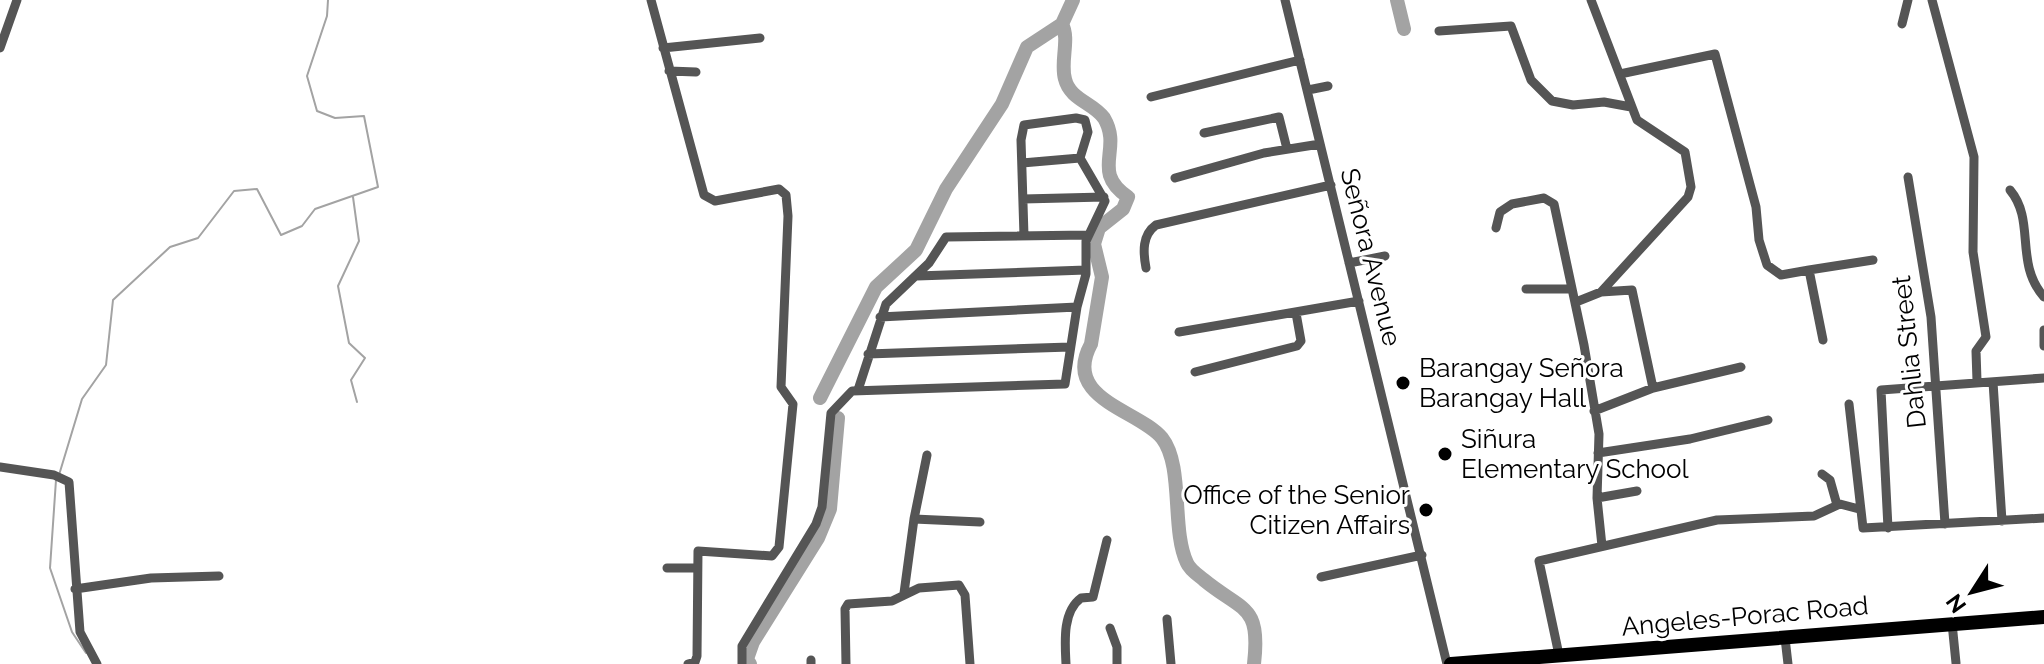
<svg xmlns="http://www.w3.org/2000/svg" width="2044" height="664" viewBox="0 0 2044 664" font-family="Raleway,sans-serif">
<rect width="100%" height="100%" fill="#fff"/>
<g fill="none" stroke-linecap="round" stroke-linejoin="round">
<path stroke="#a3a3a3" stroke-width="2" d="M353,197L359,241L338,286L349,343L365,358L351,380L357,402
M59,475L82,399L106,365L113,300L170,247L198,238L234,191L257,189L281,235L302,226L315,209L378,187L364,116L335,118L317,111L307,76L327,16L328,0
M56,480L50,568L72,632L86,653"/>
<path stroke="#a3a3a3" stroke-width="14" d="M1073,0L1062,24C1070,39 1060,62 1065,79C1070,100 1094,103 1104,118C1123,150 1090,171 1128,197L1123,209L1099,228L1094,244L1102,277L1091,344C1061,399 1139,410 1162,438C1184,466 1171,530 1187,563C1190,570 1198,575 1204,580C1243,612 1261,604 1254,664
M1397,0L1404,29
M820,398L876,287L916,250L946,189L1002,104L1027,47L1062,24
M750,664L747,659L753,642L818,538L830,509L838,418"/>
<path stroke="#555" stroke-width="9" d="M651,0L704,195L715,201L779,189L786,195L788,216L781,387L793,404L779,547L772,556L698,551L697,656L695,662L688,664
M1285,0L1447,664
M1591,0L1637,120L1685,152L1691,187L1688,197L1601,292
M1932,0L1974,157L1973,252L1986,337L1976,351L1977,381
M1902,24L1908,0
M1439,31L1511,26L1531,80L1552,101L1573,105L1604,102L1631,107
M0,48L17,0
M663,48L760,38
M669,71L696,72
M1620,74L1715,54L1756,207L1759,240L1767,265L1781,275L1809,270L1823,340
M1308,90L1328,86
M1151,97L1300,60
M1204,133L1279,117L1287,149
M1022,163L1080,158
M1908,177L1931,317L1945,524
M1175,178L1264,153L1320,144
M2010,190C2036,221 2014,263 2044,297
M1023,199L1104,197
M1496,228L1500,212L1512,204L1544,198L1554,204L1584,345L1599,434L1597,498L1602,546
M1349,263L1385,256
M1146,268C1143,252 1142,235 1156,225L1331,185
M1809,270L1873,260
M917,276L1086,270
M1526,289H1571
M1576,302L1601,292L1632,290L1653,388
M880,317L1077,307
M2044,330V346
M1179,332L1359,301
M868,354L1070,347
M1195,372L1297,346L1301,341L1296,313
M1993,382L2002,521
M858,390L886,304L929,263L946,237L1088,235
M1849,404L1863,528L2044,518
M1594,411L1653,388L1741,367
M1598,453L1690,439L1768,420
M0,467L54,475L69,482L80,632L97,664
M1822,474L1830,480L1837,505
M1597,498L1637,491
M914,519L927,455
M1888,528L1881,390L2044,378
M667,568H697
M1321,577L1422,555
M75,589L151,578L219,576
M904,593L914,519L980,522
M1167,619L1171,664
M1952,623L1956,663
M1110,628L1117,647V664
M1785,638L1788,664
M1559,655L1539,561L1717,520L1814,516L1840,504L1859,509
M811,660V664
M742,664V646L816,524L822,507L831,413L852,391L1065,384L1077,307L1086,274V241L1105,201L1080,158L1088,132L1085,120L1076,118L1024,125L1021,140L1024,236
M846,664L845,609L848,604L892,601L919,588L959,585L965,595L970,664
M1066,664C1065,643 1062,612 1081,598L1093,597L1107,540"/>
<path stroke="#000" stroke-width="14" d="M1451,664L2044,617"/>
</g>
<g fill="#000" stroke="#fff" stroke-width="3">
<circle cx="1403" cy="383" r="8"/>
<circle cx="1445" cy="454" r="8"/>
<circle cx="1426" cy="510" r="8"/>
</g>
<g text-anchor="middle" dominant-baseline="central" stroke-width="6" stroke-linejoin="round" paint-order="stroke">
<g font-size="26" fill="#000" stroke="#fff">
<text transform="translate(1371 257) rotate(76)">Señora Avenue</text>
<text transform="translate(1909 352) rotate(-96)">Dahlia Street</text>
<text transform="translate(1745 616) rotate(-5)">Angeles-Porac Road</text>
</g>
<g font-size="26" fill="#000" stroke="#fff" text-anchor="start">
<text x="1419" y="368">Barangay Señora<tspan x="1419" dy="30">Barangay Hall</tspan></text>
<text x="1461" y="439">Siñura<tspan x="1461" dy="30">Elementary School</tspan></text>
<text x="1410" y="495" text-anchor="end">Office of the Senior<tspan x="1410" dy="30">Citizen Affairs</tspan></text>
</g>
</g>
<g transform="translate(1972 592) rotate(234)" stroke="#ffffff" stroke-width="6" paint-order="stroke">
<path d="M0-6L14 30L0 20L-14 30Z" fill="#000000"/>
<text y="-12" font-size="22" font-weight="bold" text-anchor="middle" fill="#000000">N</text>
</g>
</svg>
